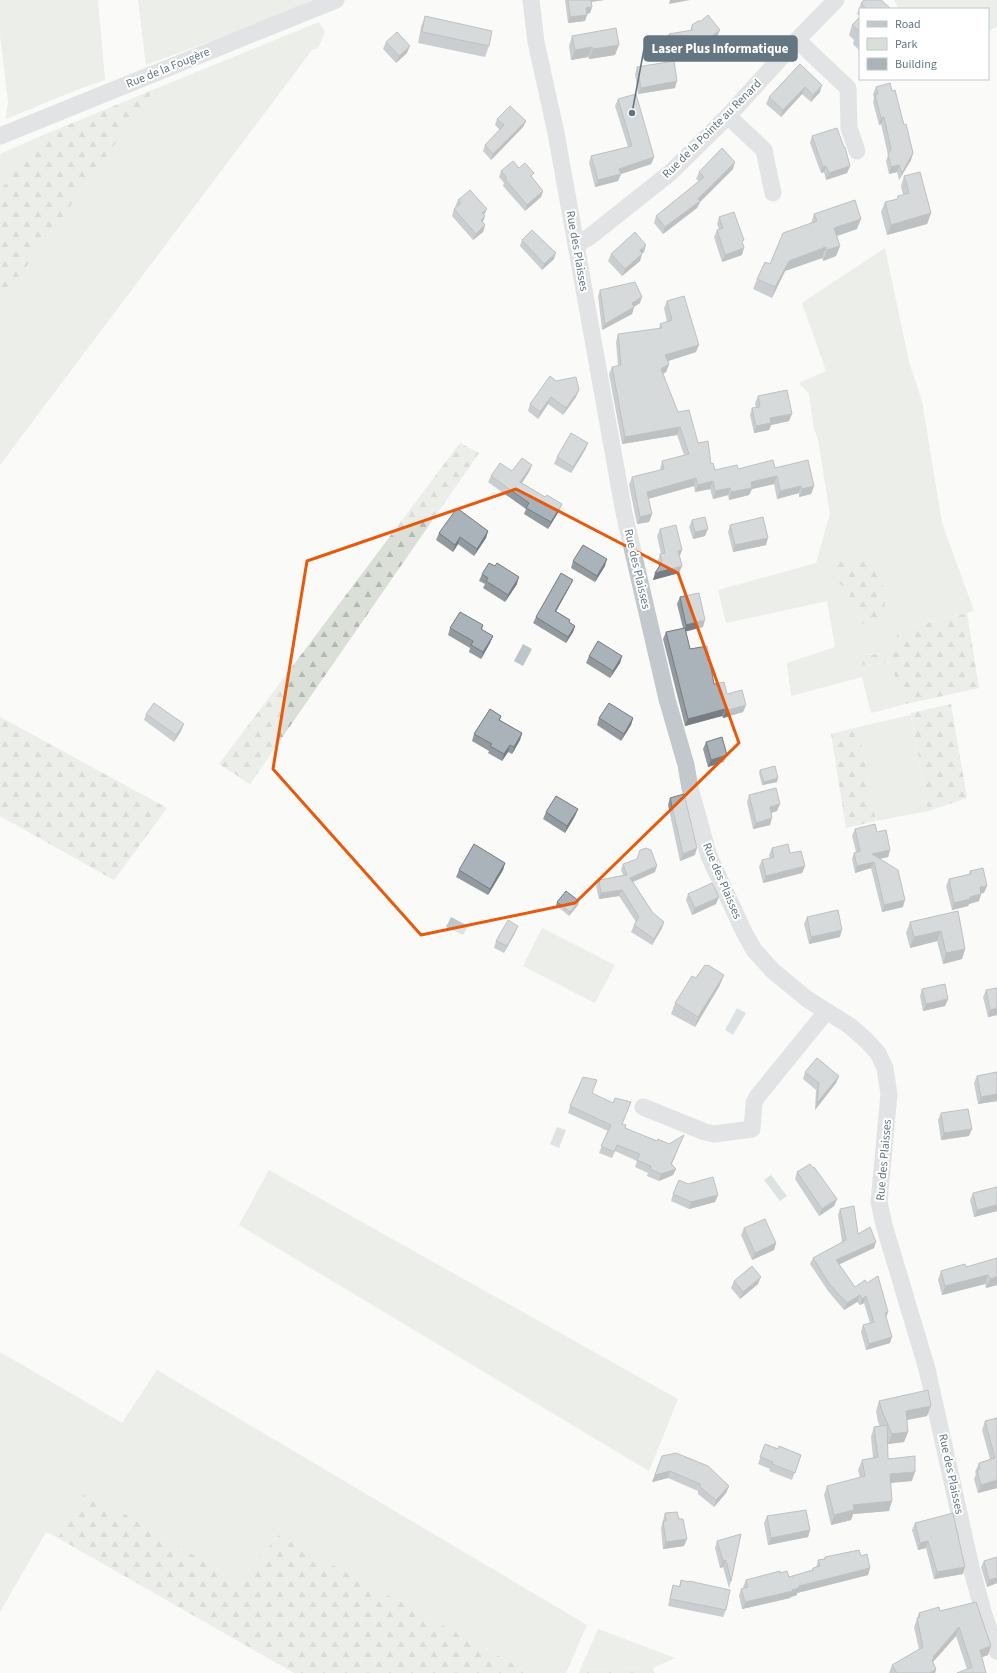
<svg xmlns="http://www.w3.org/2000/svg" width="997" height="1673" viewBox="0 0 997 1673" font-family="'Source Sans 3',sans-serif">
<defs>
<pattern id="forest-firs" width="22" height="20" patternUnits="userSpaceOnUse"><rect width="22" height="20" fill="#dadfd7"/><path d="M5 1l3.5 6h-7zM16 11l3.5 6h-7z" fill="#b4b9b4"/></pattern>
</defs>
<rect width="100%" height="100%" fill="#fafaf8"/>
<path fill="#dadfd7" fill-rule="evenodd" d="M0,0H98L105,80C71,91 39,106 6,119L8,102L0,35Z
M138,0H312L278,16L146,65Z
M894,0H997V27L988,31V9H899Z
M319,22L325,32L318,48L312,50L0,465V303L155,89Z
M41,136L0,191V154Z
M885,248L909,362L922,401L942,523L974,611L902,629L883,653L869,654L863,665L892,662L896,683L906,704L871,713L862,677L791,696L787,663L835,647L827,601L726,623L718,590L816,563L830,514L818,439L814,429L809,394L799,383L826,371L802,303ZM850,589L861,624L849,605Z
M911,715L928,811L876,821L858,727Z
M542,928L615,965L595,1003L523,966Z
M269,1170L678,1399L649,1471L239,1225Z
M0,1352L122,1423L157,1370L587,1625L566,1673H530L278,1535L239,1582L86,1491L58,1538L46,1532L0,1612Z
M598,1629L675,1658L653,1668L580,1670Z"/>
<path fill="url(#forest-firs)" d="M155,89L0,303V191L41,136Z
M460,443L479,453L250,784L219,764Z
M864,556L881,577L886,600L881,618L861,624L849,605L850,589L833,581L832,560Z
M967,613L979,688L906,704L896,683L892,662L863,665L861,656L883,653L902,629Z
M951,704L967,798L928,811L911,713Z
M0,717L167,808L114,880L0,816Z
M858,727L876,821L846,828L831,734Z
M86,1491L239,1582L278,1535L530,1673H294L58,1538Z
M653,1668L654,1673H579L580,1670Z"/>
<path fill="#bbc7cb" d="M523,644L532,649L523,666L514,661Z
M451,917L468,926L463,935L446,927Z
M737,1008L746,1013L733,1035L725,1030Z
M557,1127L566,1130L559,1148L550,1144Z
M771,1175L787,1196L780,1201L764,1180Z"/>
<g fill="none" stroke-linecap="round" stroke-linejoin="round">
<path stroke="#c3c8cc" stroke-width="17" d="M531,0L536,42L556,133L624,513L667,699L686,765L690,788L709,856L743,930L754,950L773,971L807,999L850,1026L866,1040L878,1053L885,1068L889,1094L879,1202L884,1225L927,1369L971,1567L984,1615L997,1651
M797,40L848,88L849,128L857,151
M728,116L764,150L773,193
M0,136L336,0
M576,245L588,238L670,173L728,116L797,40L836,0
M643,1107L705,1132L714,1134L752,1129L754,1103L757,1097L826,1012"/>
</g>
<path fill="#929a9f" d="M565,0H604L591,2L592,7L590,13L587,14L585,21L568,23Z
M861,3L891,9H860V51L853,44L854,40L849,35L852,25L860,16L857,14Z
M425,16L489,46L485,57L418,43L421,27Z
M692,25L717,37L692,56L690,54L670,58L667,41L669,34L690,31Z
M572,36L615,55L589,59L588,57L571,60L569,46Z
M386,42L407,53L396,63L383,49Z
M800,64L820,92L811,102L802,94L781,117L766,104L769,97Z
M637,67L675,88L638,94L635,74Z
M876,87L892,91L913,153L911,160L899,180L897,172L889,174L886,161L888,155L881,124L879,125L873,102L874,98L873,94Z
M618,99L654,157L651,164L621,174L618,181L595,187L589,163L591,156L628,147L615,106Z
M497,119L526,121L523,127L491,160L483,151L485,145L500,130L495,125Z
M812,136L850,166L847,173L826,180L824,172L821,173L810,143Z
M519,168L532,178L543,191L541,197L525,211L503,186L504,183L499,177L501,171Z
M733,169L700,202L697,208L663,234L654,223L656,216L699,181L696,179L699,172Z
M904,176L931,213L927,224L887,235L881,212L885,202L897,199L898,196L903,195L901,186Z
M458,200L485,216L483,222L485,225L483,232L473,240L452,216L454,209L456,208L455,207Z
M814,214L857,229L837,236L840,246L836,256L823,261L822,258L785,271L772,298L753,289L757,279L770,264L811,223Z
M719,217L743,244L742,255L722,262L714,237L717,230L719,229L717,224Z
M522,240L554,259L542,270L520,246Z
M644,252L642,253L640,261L622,276L608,261L611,254Z
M600,290L640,303L634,307L632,314L602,330L598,296Z
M667,301L696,352L668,361L669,364L666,372L663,374L678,412L715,470L775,468L814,486L811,494L799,497V493L777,499L774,484L752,489L749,495L729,500L728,495L713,499L710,489L695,492L694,486L648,499L652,514L649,522L637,524L629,485L632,477L660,470V469L662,461L684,455L677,435L622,444L609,374L612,367L618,366L616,342L618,334L659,329L660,324L667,322L664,308Z
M550,376L576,397L563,415L548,404L538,419L528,411L530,404Z
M758,396L789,421L771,425L769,430L754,433L750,415L752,408H756L755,403Z
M588,443L585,450L571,473L554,464L557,457Z
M532,465L529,472L522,483L545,497L562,504L559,511L548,529L524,514L526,509L488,482L491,476L512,471Z
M692,520L705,536L693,539L689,527Z
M730,525L766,545L733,552L728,532Z
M660,529L682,550L680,556L682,566L679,573L653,580L659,567L658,561L660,554H661L657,536Z
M488,531L486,538L474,556L458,544L453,552L436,540L439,533Z
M573,561L605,566L595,582L571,568Z
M482,574L517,584L505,602L483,588L485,584L479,581Z
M570,586L556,611L570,620L569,622L575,626L573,632L566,643L533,623L536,617Z
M680,597L703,627L686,631L690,649L714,684L727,694L746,705L743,712L723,718L722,716L685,726L663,639L666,632L683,628L677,604Z
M483,625L482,630L493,636L490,643L481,659L469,652L470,648L448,635L450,628Z
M589,656H622L620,663L610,678L586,663Z
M146,714L181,731L174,742L144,720Z
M501,716L500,720L522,733L520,740L512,754L508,752L502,761L488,753L489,751L472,741L474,734Z
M599,718H633L631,725L621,741L597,725Z
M706,742L724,762L708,767L703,749Z
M760,770L777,782L762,785L759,773Z
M749,795L777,811L771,813L770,825L753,829L747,802Z
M670,798L695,855L680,861L668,805Z
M578,809L575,816L565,833L543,819L546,812Z
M855,829L877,832L890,850L888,857L879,859L903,907L882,912L871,868L855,873L852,859L854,853L856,852L852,836Z
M772,848L790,853L805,866L802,873L763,883L759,867L762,860L770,858L769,855Z
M505,863L503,870L488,895L456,877L459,870Z
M623,864L655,872L633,882L653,913L664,922L662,928L652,945L631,932L634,925L636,922L619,896L599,899L596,886L599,880L623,875L621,870Z
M970,871L984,893H981L979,901L969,904L968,906L952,910L946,886L949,879L969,874Z
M688,894L716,904L692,915L686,900Z
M579,901L578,905L569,916L556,905L557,902Z
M958,911L965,949L962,959L943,964L937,941L910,948L906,933L910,922Z
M807,917L840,937L809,944L804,924Z
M515,933L504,953L494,948L496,941Z
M696,978L720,985L695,1027L671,1014L675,1003Z
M922,989L948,999L945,1006L923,1011L920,996Z
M986,990L997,1015L988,1017L983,997Z
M805,1072L839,1076L836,1083L815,1110L816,1090L803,1079Z
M997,1072V1101L978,1104L974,1083L977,1076Z
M592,1093L623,1124L625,1128L657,1141L669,1144L681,1142L672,1164L676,1169L673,1175L659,1181L647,1176L648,1173L635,1167L637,1161L615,1151L612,1158L599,1153L608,1131L568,1113L570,1106Z
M941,1113L969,1136L941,1140L938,1120Z
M797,1172L837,1199L834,1206L819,1216L795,1179Z
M688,1184L718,1195L715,1202L689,1209L671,1201L673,1194Z
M997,1187V1211L974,1217L970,1200L973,1193Z
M840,1209L858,1234L874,1248L839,1264L855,1287L888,1312L886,1317L890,1343L866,1350L861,1332L863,1325L870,1323L864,1303L860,1305L857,1302L844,1310L828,1291L810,1264L813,1258L842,1242L838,1215Z
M744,1228L776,1243L774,1250L752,1260L741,1235Z
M997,1258V1285L986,1288L985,1284L942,1295L938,1280L941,1271L966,1267Z
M734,1281L758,1284L740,1299L731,1288Z
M879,1401L927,1416L907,1420L908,1432L904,1442L888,1444L887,1443L888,1459L912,1481L891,1483L889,1511L853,1514L851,1520L831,1525L824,1495L827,1486L860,1478L858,1470L862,1460L873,1458L871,1437L874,1427L880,1426L878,1422L876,1411Z
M997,1418V1488L978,1493L974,1479L976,1474L975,1472L979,1463L990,1459L982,1430L985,1421Z
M765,1444L778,1449L801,1455L792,1480L769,1471L770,1469L758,1464Z
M662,1456L729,1486L726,1493L714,1507L698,1494V1491L668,1478L652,1482Z
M665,1513L684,1546L663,1549L661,1528Z
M767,1516L810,1530L808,1537L768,1545L764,1523Z
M915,1523L963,1574L934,1579L926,1548L918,1550L912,1530Z
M741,1534L731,1581L729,1588L723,1567L720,1568L715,1548L717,1541Z
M861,1556L870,1568L868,1575L797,1593V1595L791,1597L790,1598L742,1609L739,1596L741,1589L744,1588L743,1587L746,1580L780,1573L789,1577L812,1570L813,1568H816L818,1560L824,1559L825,1557Z
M997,1557V1583L987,1587L981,1567L984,1561Z
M681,1580L726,1610L723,1617L668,1606L671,1592L673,1585L679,1586Z
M976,1602L988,1655L982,1657L986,1673L967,1669L956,1636L933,1662L936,1669L935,1673H889L892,1665L919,1649L914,1627L919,1613L940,1611Z"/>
<path fill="#777d82" d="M589,0H604L588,2Z
M670,0H690L669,4Z
M592,7L590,13L584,14L586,8Z
M587,15L585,21L568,23L570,17Z
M720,30L717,37L692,56L694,50Z
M619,45L615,55L589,59L593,49Z
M410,46L407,53L396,63L399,56Z
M592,47L588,57L571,60L575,50Z
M693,47L690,54L670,58L672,51Z
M677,81L675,88L638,94L641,88Z
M822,85L820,92L811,102L813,95Z
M805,87L802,94L781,117L783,110Z
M884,117L881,124L879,125L881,118Z
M526,121L523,127L491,160L493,154Z
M913,153L911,160L899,180L902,173Z
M654,157L651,164L618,175L621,174L618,181L595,187L598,180L619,169Z
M735,162L733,169L700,202L697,208L663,234L665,227L698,199Z
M899,165L897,172L889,174L891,167Z
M826,166L824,172L821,173L823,167Z
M850,166L847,173L826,180L829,173Z
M543,191L541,197L525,211L527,205Z
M487,209L484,215L482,213Z
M931,213L927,224L887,235L891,225Z
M485,216L482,223L481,220Z
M861,219L857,229L830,238L834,228Z
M485,225L483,232L473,240L476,234Z
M646,245L644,252L638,257L640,250Z
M840,246L836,256L823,261L827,250Z
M826,247L822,258L785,271L772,298L775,287L789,261Z
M744,248L742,255L722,262L725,255Z
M556,253L554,259L542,270L544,264Z
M642,254L640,261L622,276L625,269Z
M642,297L640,303L630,309L632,303Z
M634,307L632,314L602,330L605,324Z
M699,345L696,352L662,363L665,355Z
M669,364L666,372L658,377L661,369Z
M579,390L576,397L563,415L566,408Z
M551,397L548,404L538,419L540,412Z
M792,414L789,421L771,425L769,430L754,433L756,426L770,418Z
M680,427L677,435L622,444L625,437Z
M588,443L585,450L571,473L573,467Z
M532,465L529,472L518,489L520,482Z
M777,476L774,484L752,489L749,495L729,500L731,492L751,482Z
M696,478L694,486L644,500L647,492Z
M713,481L710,489L695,492L698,485Z
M801,486L799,493L777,499L780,491Z
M814,486L811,494L799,497L802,489Z
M730,488L728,495L713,499L715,491Z
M562,504L559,511L548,529L551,522Z
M652,514L649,522L637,524L640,517Z
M708,529L705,536L693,539L695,532Z
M488,531L486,538L474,556L477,549Z
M460,537L458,544L453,552L455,545Z
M768,538L766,545L733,552L735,545Z
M682,550L679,557L678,551Z
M607,559L605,566L595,582L597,576Z
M682,566L679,573L653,580L655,573Z
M519,577L517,584L505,602L508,595Z
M573,580L570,586L553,617L555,611Z
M705,620L703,627L684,632L686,625Z
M575,626L573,632L566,643L568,637Z
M493,636L490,643L481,659L483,652Z
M622,656L620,663L610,678L613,671Z
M746,705L743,712L723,718L725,711Z
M725,709L722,716L685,726L688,719Z
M633,718L631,725L621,741L624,734Z
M184,724L181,731L174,742L176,735Z
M522,733L520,740L512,754L514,747Z
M510,745L508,752L502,761L504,754Z
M727,755L724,762L708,767L711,760Z
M778,778L777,782L762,785L764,782Z
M780,804L777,811L767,814L770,807Z
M578,809L575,816L565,833L567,826Z
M772,818L770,825L753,829L756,823Z
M697,848L695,855L680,861L683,854Z
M890,850L888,857L869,861L872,854Z
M874,862L871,868L855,873L857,866Z
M505,863L503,870L488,895L490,889Z
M657,866L655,872L628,884L630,878Z
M805,866L802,873L763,883L766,876Z
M987,886L984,893L977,894L980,887Z
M622,890L619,896L599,899L601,893Z
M981,894L979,901L969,904L968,906L952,910L954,903L970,897Z
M719,897L716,904L692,915L695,908Z
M905,900L903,907L882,912L884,905Z
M579,901L578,905L569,916L570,912Z
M664,922L662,928L652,945L654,939Z
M518,926L515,933L504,953L507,946Z
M842,930L840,937L809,944L811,937Z
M941,931L937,941L910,948L914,937Z
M965,949L962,959L943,964L946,953Z
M724,975L720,985L695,1027L698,1017Z
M948,999L945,1006L923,1011L926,1004Z
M997,1008V1015L988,1017L990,1010Z
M839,1076L836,1083L815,1110L817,1103Z
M997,1094V1101L978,1104L981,1097Z
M972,1129L969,1136L941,1140L944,1133Z
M676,1169L673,1175L659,1181L661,1174Z
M718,1195L715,1202L689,1209L691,1202Z
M837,1199L834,1206L819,1216L822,1209Z
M997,1205V1211L974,1217L977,1210Z
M876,1242L874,1248L834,1267L836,1260Z
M776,1243L774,1250L752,1260L755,1253Z
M988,1275L985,1284L942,1295L945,1286Z
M761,1277L758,1284L740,1299L743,1292Z
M997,1277V1285L986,1288L990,1279Z
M860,1295L857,1302L844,1310L847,1303Z
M866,1296L864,1303L860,1305L862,1299Z
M888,1312L886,1318L885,1313Z
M892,1337L890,1343L866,1350L869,1344Z
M931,1406L927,1416L902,1421L906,1411Z
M908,1432L904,1442L888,1444L892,1434Z
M670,1471L668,1478L652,1482L655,1475Z
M915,1472L912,1481L886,1483L890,1474Z
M997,1480V1488L978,1493L981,1485Z
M729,1486L726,1493L714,1507L716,1500Z
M892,1501L889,1511L853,1514L851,1520L831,1525L834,1515L853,1505Z
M810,1530L808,1537L768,1545L771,1538Z
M687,1539L684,1546L663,1549L666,1542Z
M928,1541L926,1548L918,1550L920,1543Z
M726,1560L723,1567L720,1568L723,1561Z
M965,1567L963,1574L934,1579L937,1572Z
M870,1568L868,1575L797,1593V1595L791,1597L790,1598L742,1609L745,1602L792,1590L799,1586Z
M997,1578V1583L987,1587L989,1580Z
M959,1627L956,1636L932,1663L931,1668L933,1657Z
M991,1646L988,1655L977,1659L980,1650Z
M936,1669L935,1673H930Z"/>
<path fill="#aab3b9" stroke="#777d82" d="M568,0H591L592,7L586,8L587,15L570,17Z
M864,0H881L891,9H864L865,8L861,3Z
M708,15L720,30L694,50L693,47L672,51L669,34L692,30V25L698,21H701Z
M425,16L492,31L489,46L422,32Z
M860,17V37L857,34L859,31L852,25Z
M616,28L619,45L593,49L592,47L575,50L572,36Z
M397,32L410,46L399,56L386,42Z
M674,61L677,81L641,88L637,67Z
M800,64L822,85L813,95L805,87L783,110L769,97Z
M890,83L892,91L895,90L904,125L906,124L913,153L902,173L899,165L891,167L888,154L891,149L884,117L881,118L875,95L878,94L876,87Z
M636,94L654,157L619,169L621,174L598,180L591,156L632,146L618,99Z
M510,106L526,121L493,154L485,145L504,125L497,119Z
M837,128L844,147H845L850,166L829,173L826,166L823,167L812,136Z
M722,148L735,162L698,199L700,201L665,227L656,216L704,177L699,172Z
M513,161L519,168L525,163L534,173L531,176L543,191L527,205L505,179L507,178L501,171Z
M920,172L931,213L891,225L885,202L898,199V196L909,193L904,176Z
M470,190L487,209L482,213L485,216L481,220L485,225L476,234L454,209L461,203L458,200Z
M855,200L861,219L834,228L840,246L827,250L826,247L789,261L775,287L757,279L765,262L770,264L783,233L817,221L814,214Z
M734,212L744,240L742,241L744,248L725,255L717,230L723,228L719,217Z
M532,230L556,253L544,264L522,240Z
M635,232L646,245L640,250L642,254L625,269L611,254Z
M635,282L642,297L632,303L634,307L605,324L600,290Z
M684,296L699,345L665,355L669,364L661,369L678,412L689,410L698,443L708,441L711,464L713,463L715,470L737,465L738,469L773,460L775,468L808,460L814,486L802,489L801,486L780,491L777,476L751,482L752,488L731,492L730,488L715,491L713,481L698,485L696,478L647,492L652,514L640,517L632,477L664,469L662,461L689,454L680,427L625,437L612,367L621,365L618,334L662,328L660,324L672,320L667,301Z
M550,376L556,381L576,377L579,390L566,408L551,397L540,412L530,404Z
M787,390L792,414L770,418L771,423L756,426L752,408L760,407L758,396Z
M571,433L588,443L573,467L557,457Z
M522,458L532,465L520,482L545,497L547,495L562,504L551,522L526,508L529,503L491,476L500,463L512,471Z
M457,508L488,531L477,549L460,537L455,545L439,533Z
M705,517L708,529L695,532L692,520Z
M763,517L768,538L735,545L730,525Z
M676,525L682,550L678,551L682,566L655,573L662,562L660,554L665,553L660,529Z
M583,545L607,559L597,576L573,561Z
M489,563L495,566L497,563L519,577L508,595L486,581L488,578L482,574Z
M561,573L573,580L555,611L570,620L569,622L575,626L568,637L536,617Z
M699,593L705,620L686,625L680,597Z
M460,612L483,625L481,629L493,636L483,652L471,645L473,641L450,628Z
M685,628L690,649L707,646L714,684L724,682L727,694L742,690L746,705L725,711V709L688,719L666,632Z
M598,641L622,656L613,671L589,656Z
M154,703L184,724L176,735L146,714Z
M609,703L633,718L624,734L599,718Z
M490,709L501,716L499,720L522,733L514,747L510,745L504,754L490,746L492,744L474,734Z
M722,737L727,755L711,760L706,742Z
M775,766L778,778L764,782L760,770Z
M776,788L780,804L770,807L772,818L756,823L749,795Z
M684,794L697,848L683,854L670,798Z
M556,796L578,809L567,826L546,812Z
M875,824L877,832L886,830L890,850L872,854L898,870L905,900L884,905L874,862L857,866L854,853L860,851L855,829Z
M474,844L505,863L490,889L459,870Z
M788,844L790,853L801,851L805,866L766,876L762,860L774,857L772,848Z
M646,848L651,850L657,866L630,878L653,913L664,922L654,939L634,925L639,917L622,890L601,893L599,880L627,875L623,864L637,859L640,850Z
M983,868L987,886L980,887L981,894L970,897V899L954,903L949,879L971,874L970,871Z
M712,883L719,897L695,908L688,894Z
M566,891L579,901L570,912L557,902Z
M838,910L842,930L811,937L807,917Z
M958,911L965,949L946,953L941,931L914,937L910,922Z
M508,920L518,926L507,946L496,941Z
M705,965L707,966L708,965L724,975L698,1017L675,1003L692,976L696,978Z
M945,984L948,999L926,1004L922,989Z
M997,988V1008L990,1010L986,990Z
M817,1058L839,1076L817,1103L819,1083L805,1072Z
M997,1072V1094L981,1097L977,1076Z
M583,1077L597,1080L592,1093L613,1103L615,1098L631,1102L622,1124L626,1125L625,1128L657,1141L658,1139L669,1144L684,1135L671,1164L676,1169L661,1174L650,1169L651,1166L637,1160L640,1154L617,1145L614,1152L601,1146L611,1125L570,1106Z
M968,1109L972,1129L944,1133L941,1113Z
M810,1164L813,1168L814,1167L837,1199L822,1209L797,1172Z
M713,1177L718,1195L691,1202L673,1194L679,1180L688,1184Z
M997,1187V1205L977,1210L973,1193Z
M854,1206L858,1234L870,1227L876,1242L836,1260L855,1287L865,1280L867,1283L878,1276L888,1312L885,1313L892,1337L869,1344L863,1325L874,1322L866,1296L862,1299L860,1295L847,1303L830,1285L813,1258L846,1240L840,1209Z
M765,1219L776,1243L755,1253L744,1228Z
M997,1258V1277L990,1279L988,1275L945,1286L941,1271L965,1264L966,1267Z
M752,1266L761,1277L743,1292L734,1281Z
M928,1390L931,1406L906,1411L908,1432L892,1434L882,1411L879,1401Z
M997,1418V1480L981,1485L977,1471L980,1469L979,1463L995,1458L985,1421Z
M887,1425L888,1459L915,1456V1472L890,1474L892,1501L853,1505L854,1510L834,1515L827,1486L865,1476L862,1460L878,1457L874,1427Z
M765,1444L778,1449L779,1446L801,1455L795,1473L772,1464L773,1462L760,1457Z
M676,1453L708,1466L729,1486L716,1500L700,1487V1484L670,1471L655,1475L662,1456Z
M806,1510L810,1530L771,1538L767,1516Z
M677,1512L679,1519H683L687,1539L666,1542L663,1521H666L665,1513Z
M953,1513L965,1567L937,1572L928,1541L920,1543L915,1523Z
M741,1534L731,1581L726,1560L723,1561L717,1541Z
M859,1550L861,1556L867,1554L870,1568L799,1586V1588L792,1590L793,1591L745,1602L741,1589L748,1587L746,1580L780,1571V1573L787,1571L789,1577L813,1570V1568L820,1566L818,1560L825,1559V1557Z
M997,1557V1578L989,1580L984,1561Z
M681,1580L688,1582L689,1581L730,1590L726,1610L670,1599L673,1585L680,1587Z
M976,1602L991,1646L980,1650L986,1673H957L972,1667L959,1627L933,1657L934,1659L932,1660L936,1669L930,1673H897L892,1665L923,1647L917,1618L920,1617L919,1613L939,1607L940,1611Z"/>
<path d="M0 0H997V1673H0ZM516,489L678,573L739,743L575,903L421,935L273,769L307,561Z" fill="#fafaf8" fill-opacity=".55" fill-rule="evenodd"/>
<path fill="none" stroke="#e8590c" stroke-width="3" stroke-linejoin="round" d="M516,489L678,573L739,743L575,903L421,935L273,769L307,561Z"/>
<g text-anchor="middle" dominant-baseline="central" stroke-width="4" stroke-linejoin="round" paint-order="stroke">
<g font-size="12" fill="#657683" stroke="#fff">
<text transform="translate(168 68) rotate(-22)">Rue de la Fougère</text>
<text transform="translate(712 129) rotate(-45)">Rue de la Pointe au Renard</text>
<text transform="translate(577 251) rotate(80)">Rue des Plaisses</text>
<text transform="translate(637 569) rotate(77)">Rue des Plaisses</text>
<text transform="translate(722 881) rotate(67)">Rue des Plaisses</text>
<text transform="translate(884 1160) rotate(-85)">Rue des Plaisses</text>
<text transform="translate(951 1474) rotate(78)">Rue des Plaisses</text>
</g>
</g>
<path fill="none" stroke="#657683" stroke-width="1.5" d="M632 113L644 49"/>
<circle fill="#657683" stroke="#fff" stroke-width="1.5" cx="632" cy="113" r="4"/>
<rect fill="#657683" stroke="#657683" stroke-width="1.5" x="644" y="36" width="153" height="25" rx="4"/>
<g font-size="13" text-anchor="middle" font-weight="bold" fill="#fff">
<text x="720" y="53">Laser Plus Informatique</text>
</g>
<rect x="859" y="8" width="130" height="72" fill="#ffffff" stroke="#c1c8cd"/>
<rect x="867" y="21" width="20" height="6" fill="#c3c8cc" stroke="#c1c8cd"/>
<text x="895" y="28" font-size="12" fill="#657683">Road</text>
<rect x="867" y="38" width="20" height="12" fill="#dadfd7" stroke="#c1c8cd"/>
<text x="895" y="48" font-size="12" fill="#657683">Park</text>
<rect x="867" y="58" width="20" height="12" fill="#aab3b9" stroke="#c1c8cd"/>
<text x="895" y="68" font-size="12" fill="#657683">Building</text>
</svg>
